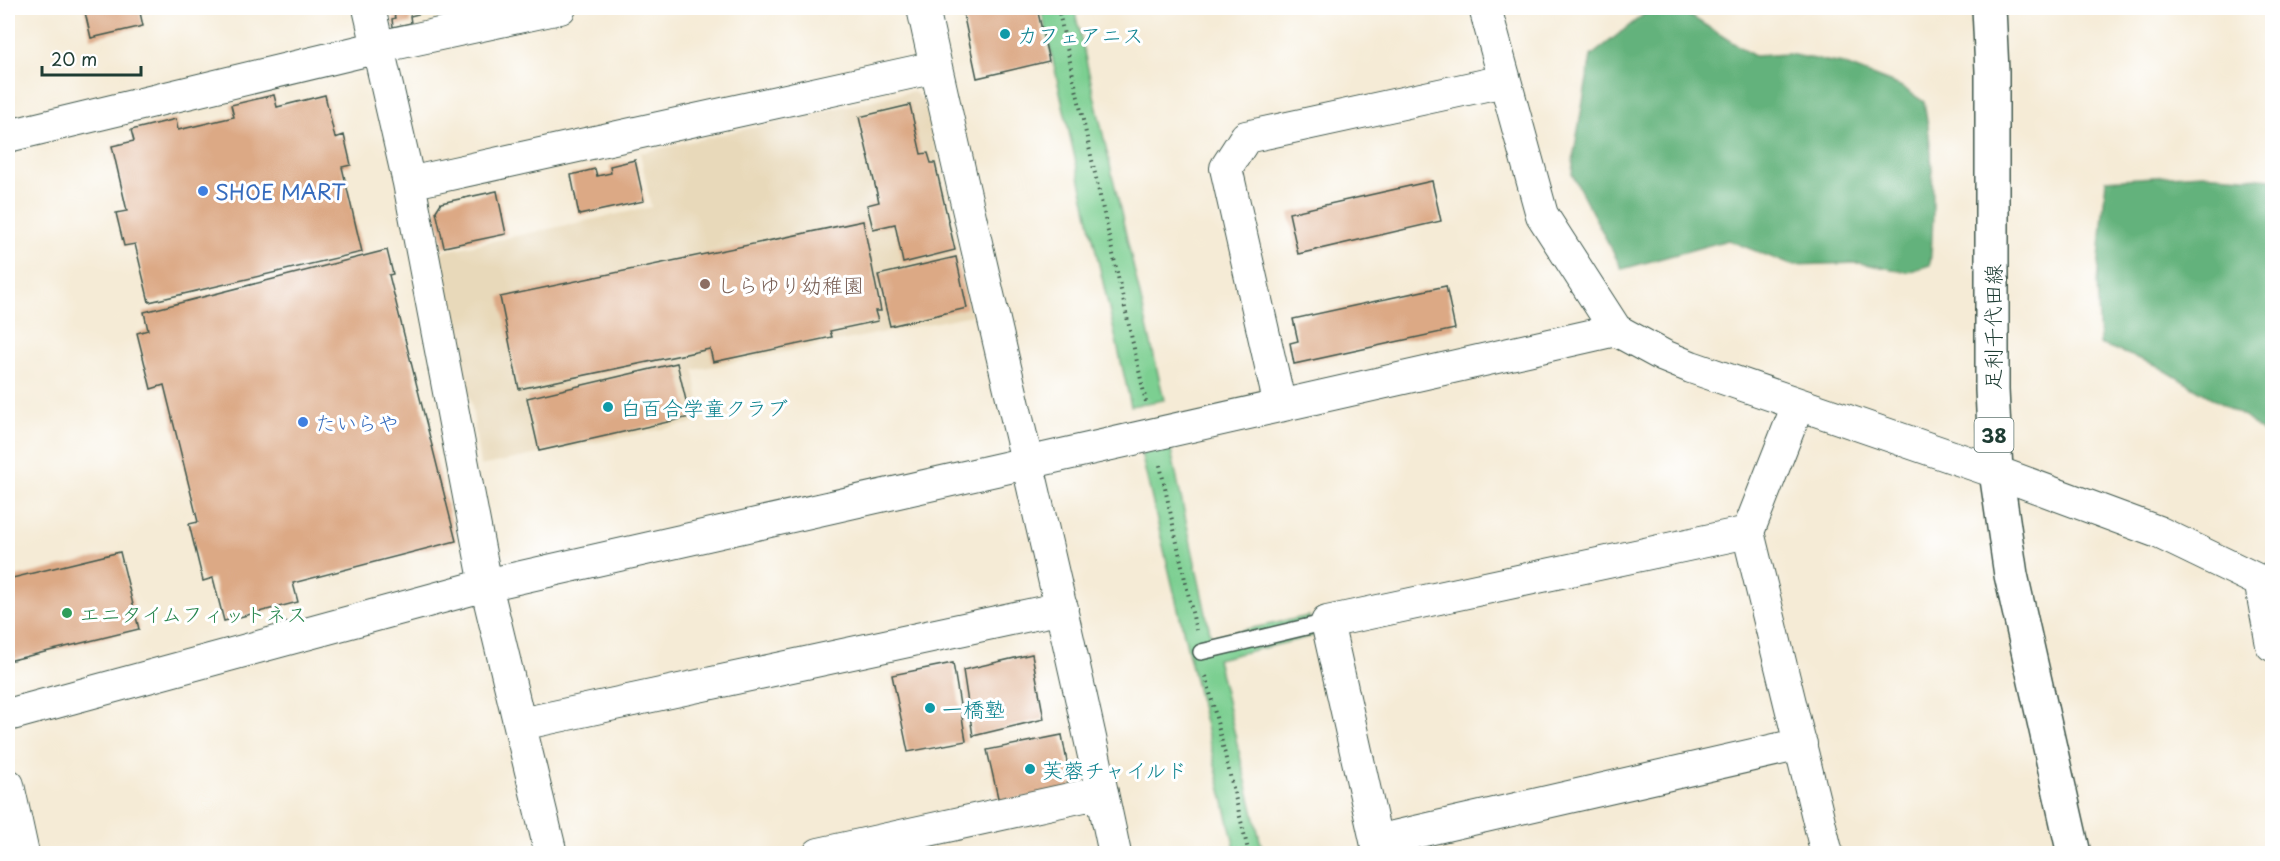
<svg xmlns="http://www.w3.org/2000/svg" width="2280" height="861" viewBox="0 0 2280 861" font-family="'Playpen Sans','Klee One',sans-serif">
<rect width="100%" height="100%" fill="#fff"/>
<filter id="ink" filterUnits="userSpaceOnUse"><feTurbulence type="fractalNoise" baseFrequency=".0167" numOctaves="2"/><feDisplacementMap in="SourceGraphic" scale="12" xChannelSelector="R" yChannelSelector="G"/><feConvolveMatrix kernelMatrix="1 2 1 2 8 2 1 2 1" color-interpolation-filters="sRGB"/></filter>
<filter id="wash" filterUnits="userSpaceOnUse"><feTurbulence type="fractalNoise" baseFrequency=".008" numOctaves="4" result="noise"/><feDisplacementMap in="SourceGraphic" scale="24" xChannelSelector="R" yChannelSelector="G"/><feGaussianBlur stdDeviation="1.35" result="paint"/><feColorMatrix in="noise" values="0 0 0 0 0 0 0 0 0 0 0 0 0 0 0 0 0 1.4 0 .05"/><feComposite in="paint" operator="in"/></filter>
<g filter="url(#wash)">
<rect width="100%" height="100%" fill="#f5ebd6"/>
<path fill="#e8d9ba" d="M913,91L925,102L972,315L694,370L702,421L480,466L472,407L436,253L651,207L640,153Z"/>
<path fill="#7bcf91" stroke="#4d8662" stroke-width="1.5" d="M1041,8H1074L1164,400L1131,406Z
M1170,446L1211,637L1309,616L1313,636L1217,659L1263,853H1236L1141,453Z"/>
<path fill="#64b27b" stroke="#427858" stroke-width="1.5" d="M1652,8H1678L1754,56L1788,54L1843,64L1900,86L1924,102C1934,155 1935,210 1930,265L1908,272L1859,263L1791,265L1728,240L1622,269L1572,174L1574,153L1591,56Z
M2202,174L2272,179V442L2249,420L2156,365L2100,344L2097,282L2106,180Z"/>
<g id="blocks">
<path fill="#dca985" d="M84,8H139L143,26L91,38Z
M393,8H442L410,16L411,23L393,27L392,19L395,18Z
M962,8H1037L1049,61L977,78Z
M274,95L277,107L325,95L335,138L344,135L351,165L342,167L362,252L149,302L135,244L124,246L116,213L127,211L112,146L134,141L131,130L176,119L178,130L234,117L231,105Z
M910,105L921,154L928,153L931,163H935L955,250L903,263L895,224L873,229L867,205L879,202L859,117Z
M635,160L644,201L579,215L571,175L595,169L597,176L611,173L610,166Z
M1432,181L1441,221L1298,254L1289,213Z
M497,191L506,234L444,247L436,211L441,203Z
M863,221L881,311H875L878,321L830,331L832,337L713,362L710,349L519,389L500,297Z
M387,250L393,274L389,275L456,541L293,583L298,602L224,621L213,578L203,581L189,524L198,522L164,385L151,389L137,333L148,330L144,312Z
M956,257L967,308L890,326L878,275Z
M1446,286L1455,329L1294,364L1290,343L1298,341L1293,319Z
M677,363L690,417L539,451L527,398Z
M120,552L139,629L8,661V579Z
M1032,654L1044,719L973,736L963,670Z
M953,663L966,741L908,752L892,675Z
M1062,735L1072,789L999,802L987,750Z"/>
</g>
</g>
<g filter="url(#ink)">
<use href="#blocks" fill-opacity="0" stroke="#3f574c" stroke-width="1.5"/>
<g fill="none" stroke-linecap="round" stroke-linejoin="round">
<g stroke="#3f574c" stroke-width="18">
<path id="service" d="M1201,652L1327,622"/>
</g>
<g stroke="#3f574c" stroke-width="34">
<path id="minor" d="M369,8L409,183L486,585L551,854
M923,8C984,290 1056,570 1115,854
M1485,8L1542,215L1616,330
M8,136L379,47L560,8
M409,183L936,67
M1798,405L1748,532L1827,854
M1280,406L1226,168L1246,137L1504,81
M2260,580L2272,645
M8,715L486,585L1616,330L1664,356L1691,367L1996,472L2158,532L2272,587
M521,724L1062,608
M8,785L23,854
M1376,841L1801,744
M819,854L1102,792
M1379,854L1327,622L1748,532"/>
</g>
<g stroke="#3f574c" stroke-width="36">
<path id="primary" d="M1989,8L1992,71V390L1996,472L2011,575L2074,854"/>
</g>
<path stroke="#3f574c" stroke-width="4" stroke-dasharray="1.5 4.5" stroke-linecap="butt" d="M1058,8L1146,402
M1160,465L1196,630
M1206,676L1249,854"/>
<use href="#service" stroke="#fff" stroke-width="15"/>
<use href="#minor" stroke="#fff" stroke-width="32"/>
<use href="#primary" stroke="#fff" stroke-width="33"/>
</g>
</g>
<g fill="#0f9aa8" stroke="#fff" stroke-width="2">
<circle cx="1005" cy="34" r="6"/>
<circle cx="608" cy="407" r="6"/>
<circle cx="930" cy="708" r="6"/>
<circle cx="1030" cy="769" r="6"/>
</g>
<g fill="#3f7fe0" stroke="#fff" stroke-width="2">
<circle cx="203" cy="191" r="6"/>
<circle cx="303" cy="422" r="6"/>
</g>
<circle fill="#8d6e63" stroke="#fff" stroke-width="2" cx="705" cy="284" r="6"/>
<circle fill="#2e9e5b" stroke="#fff" stroke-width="2" cx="67" cy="613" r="6"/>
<g text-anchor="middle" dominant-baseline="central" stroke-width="6" stroke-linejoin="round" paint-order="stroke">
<rect fill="#fff" stroke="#627771" stroke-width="1.5" x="1974.5" y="418" width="39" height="34" rx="4.5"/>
<g font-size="20" font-weight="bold" fill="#1f3d34">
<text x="1994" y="435">38</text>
</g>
<g font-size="21" fill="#0d838f" stroke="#fff" text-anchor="start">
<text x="1017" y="34">カフェアニス</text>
<text x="620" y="407">白百合学童クラブ</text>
<text x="942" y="708">一橋塾</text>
<text x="1042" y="769">芙蓉チャイルド</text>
</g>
<g font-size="21" fill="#366cbe" stroke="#fff" text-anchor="start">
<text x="215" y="191">SHOE MART</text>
<text x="315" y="422">たいらや</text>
</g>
<g font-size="21" fill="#785e54" stroke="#fff" text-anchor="start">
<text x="717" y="284">しらゆり幼稚園</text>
</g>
<g font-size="21" fill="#1f3d34" stroke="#fff">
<text transform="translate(1992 327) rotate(-90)">足利千代田線</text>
</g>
<g font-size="21" fill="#27864d" stroke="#fff" text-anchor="start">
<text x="79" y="613">エニタイムフィットネス</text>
</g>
</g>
<rect width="2280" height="861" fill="none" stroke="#fff" stroke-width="30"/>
<path d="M42 66v9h99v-9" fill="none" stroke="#1f3d34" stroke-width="3"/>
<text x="51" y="66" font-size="18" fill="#1f3d34" stroke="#ffffff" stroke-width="4.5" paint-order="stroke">20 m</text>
</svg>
